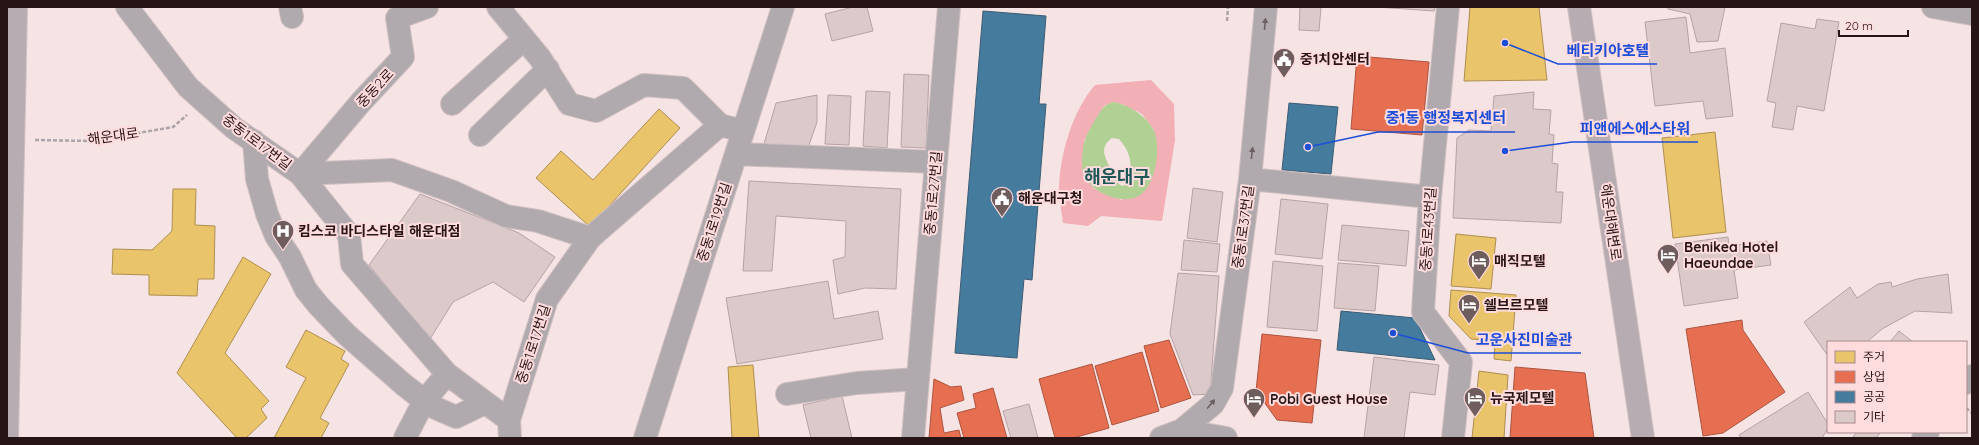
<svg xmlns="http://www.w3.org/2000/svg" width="1979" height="445" viewBox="0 0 1979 445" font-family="Quicksand,'Noto Sans KR',sans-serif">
<rect width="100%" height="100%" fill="#f6e3e4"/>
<path fill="#f2afb5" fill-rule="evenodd" d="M1151,80L1174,104L1175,140L1162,221L1101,216L1088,226L1063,223C1062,212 1059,202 1059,192C1059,156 1072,112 1095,85ZM1113,102L1122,104L1142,114L1154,130L1122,200L1093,188L1084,141L1104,106Z"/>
<path fill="#b1d194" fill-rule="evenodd" d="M1113,102C1128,104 1148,117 1154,131C1162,148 1155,193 1134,198C1123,201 1113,198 1104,194C1095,189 1088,185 1084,176C1081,171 1082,146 1085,140C1087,133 1100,110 1105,106C1107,104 1111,103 1113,102ZM1112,138L1119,139C1129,150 1132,161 1130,174C1129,181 1129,183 1122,186C1116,182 1115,179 1113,173C1107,161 1097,148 1112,138Z"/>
<path fill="#e9c46a" stroke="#af8f50" d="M1470,7H1539L1547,80L1464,81Z
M659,109L680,128L590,227L536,178L561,151L593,180Z
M1715,132L1726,232L1673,238L1662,138Z
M173,189H196L195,225L215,226L214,279H198L197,296L149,295V275L112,274L113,249L152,250L172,231Z
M1456,234L1496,238L1491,289L1451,286Z
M243,257L271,274L225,353L269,401L261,409L267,418L246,438H237L177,373Z
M1451,290L1516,295L1511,361L1494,359L1495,341L1471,339L1449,316Z
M306,330L345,351L341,359L349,364L320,418L329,423L321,438H274L306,378L286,367Z
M753,365L759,438H732L728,367Z
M1479,371L1508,375L1504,438H1472Z"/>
<path fill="#e76f51" stroke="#ad543f" d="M1357,56L1429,62L1422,135L1351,129Z
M1742,320L1743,330L1785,392L1723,433L1703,436L1686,329Z
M1262,334L1321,340L1312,423L1277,420L1256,391Z
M1169,340L1191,398L1161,408L1144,346Z
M1142,352L1159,411L1112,425L1095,366Z
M1092,364L1109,428L1073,438H1055L1039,379Z
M1515,367L1585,373L1594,438H1510Z
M934,379L951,387L961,386L964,400L940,408L944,433L959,430L961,438H929Z
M993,388L1007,438H964L957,413L976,408L973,394Z"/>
<path fill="#457b9d" stroke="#3c5c74" d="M983,11L1046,16L1039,104H1046L1032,280L1024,279L1017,358L955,353Z
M1289,103L1338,107L1331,174L1282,170Z
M1341,311L1415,318L1435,360L1337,350Z"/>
<path fill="#dcc9ca" stroke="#b6a3a5" d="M853,7H867L873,31L832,41L825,14Z
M1300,7H1321L1319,31L1299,30Z
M1377,7H1435L1434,11Z
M1668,7H1725L1718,41L1697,42L1690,14L1668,9Z
M1686,17L1690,53L1725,48L1733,116L1706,119L1703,101L1655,106L1645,22Z
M1817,19L1839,22L1824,111L1797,106L1793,130L1772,127L1776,103L1767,101L1781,23L1815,29Z
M904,74L929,75L926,148L901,147Z
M866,91L890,92L887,148L863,146Z
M1534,92L1533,109L1551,110L1549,134L1554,135L1552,163L1558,164L1556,192H1563L1561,223L1453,218L1457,138L1469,130L1491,131L1494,96Z
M817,95V122L808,148L764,144L776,103Z
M828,95L851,96L849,145L825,144Z
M749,181L901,189L896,289L865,288L838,294L833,260L845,257L846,221L776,216L772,271H743Z
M1193,188L1223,192L1217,242L1187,238Z
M420,194L519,233L555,257L524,302L493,282L453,302L430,339L369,265Z
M1281,199L1328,204L1322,259L1275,254Z
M1342,225L1409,231L1406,266L1338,260Z
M1728,237L1729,246L1767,241L1771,265L1734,270L1738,298L1684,306L1675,244Z
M1184,240L1220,244L1217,272L1181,270Z
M1273,261L1323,266L1317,331L1267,327Z
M1338,263L1379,266L1375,311L1334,308Z
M1178,273L1219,276L1210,394L1193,395L1170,334Z
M1948,274L1952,313L1915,311L1882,329L1867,342H1828V356L1804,322L1850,287L1857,298L1878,284L1891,282L1892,287L1917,279Z
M828,281L834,319L878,311L883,339L737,364L726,298Z
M1899,331L1913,342H1890Z
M1374,357L1439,365L1435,395L1410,392L1404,438H1364Z
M1808,392L1828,424V428L1822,438H1741L1739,435Z
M842,396L852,438H811L803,405Z
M1029,404L1038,438H1011L1003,411Z
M1857,432H1881L1876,438H1852Z"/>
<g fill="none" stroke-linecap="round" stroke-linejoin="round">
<g stroke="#cfbfc0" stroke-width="24">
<path id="minor" d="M127,7L188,87L234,128L300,174L392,170L451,191L506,216L538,221L590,238
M290,7L292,17
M427,7L397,18L403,57L361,102L300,174L349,235L352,264L447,374L509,420
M498,7L540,58L569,104L596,111L644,85L683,88L720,125
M1448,7L1430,197L1423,312L1461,362L1453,438
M1933,7L1972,14
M452,104L524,39
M480,135L548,69
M254,141L257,179L267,214L276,236L290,257L306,290L319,306L347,335L403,384L431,406L456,417L485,403
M736,154L936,162
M1250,179L1430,197
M1966,383L1972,376
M787,394L857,383L918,379
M1182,430L1213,404L1222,388L1250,179L1266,7
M405,438L424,401L447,374
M510,438L509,420L547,299L590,238L720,125L743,131
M645,438L783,7
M913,438L949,7
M1161,438L1182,430L1226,438
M1923,438L1928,432"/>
</g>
<g stroke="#cfbfc0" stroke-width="24">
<path id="major" d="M1579,7L1643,438
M7,438L16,7"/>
</g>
<path stroke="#aca4a8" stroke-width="2.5" stroke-dasharray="4 2" stroke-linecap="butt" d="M1227,21L1228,7
M35,140L92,141L173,127L187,115
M1966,408L1972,413"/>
<use href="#minor" stroke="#b0aaaf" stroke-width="22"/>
<use href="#major" stroke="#b6acb1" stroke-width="22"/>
</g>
<defs><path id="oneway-solid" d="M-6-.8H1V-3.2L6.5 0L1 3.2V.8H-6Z"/></defs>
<g fill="#6c5f62">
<use href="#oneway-solid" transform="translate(1265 24) rotate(-85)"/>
<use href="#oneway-solid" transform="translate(1252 153) rotate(-84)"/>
<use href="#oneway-solid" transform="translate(1211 404) rotate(-50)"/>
</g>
<defs>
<g id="civic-pin" transform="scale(1.15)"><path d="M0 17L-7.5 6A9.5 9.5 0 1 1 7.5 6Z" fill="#6f5c5d" stroke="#fedbdd"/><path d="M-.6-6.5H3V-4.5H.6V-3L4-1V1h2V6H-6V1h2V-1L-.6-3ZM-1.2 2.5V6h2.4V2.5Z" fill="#fff"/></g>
<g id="hospital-pin" transform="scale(1.15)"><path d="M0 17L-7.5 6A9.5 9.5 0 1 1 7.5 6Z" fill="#6f5c5d" stroke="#fedbdd"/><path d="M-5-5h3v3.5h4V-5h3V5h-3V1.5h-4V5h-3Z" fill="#fff"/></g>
<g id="hotel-pin" transform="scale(1.15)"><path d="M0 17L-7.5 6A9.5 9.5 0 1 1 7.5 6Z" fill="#6f5c5d" stroke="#fedbdd"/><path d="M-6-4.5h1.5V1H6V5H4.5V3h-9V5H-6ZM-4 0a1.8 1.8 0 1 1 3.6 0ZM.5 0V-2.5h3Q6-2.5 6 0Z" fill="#fff"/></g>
</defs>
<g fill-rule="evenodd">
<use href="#civic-pin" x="1284" y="59"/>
<use href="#civic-pin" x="1002" y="198"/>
<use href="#hospital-pin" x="283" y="231"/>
<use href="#hotel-pin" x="1668" y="255"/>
<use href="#hotel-pin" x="1479" y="261"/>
<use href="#hotel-pin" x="1469" y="305"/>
<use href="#hotel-pin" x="1475" y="398"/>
<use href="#hotel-pin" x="1254" y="399"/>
</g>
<g text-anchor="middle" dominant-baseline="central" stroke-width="4" stroke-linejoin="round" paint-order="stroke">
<g font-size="14" font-weight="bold" fill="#271415" stroke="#fedbdd" text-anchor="start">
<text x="1300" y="59">중1치안센터</text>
<text x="1018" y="198">해운대구청</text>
<text x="298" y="231">킴스코 바디스타일 해운대점</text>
<text x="1684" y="247">Benikea Hotel<tspan x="1684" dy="16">Haeundae</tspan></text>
<text x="1494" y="261">매직모텔</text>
<text x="1484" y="305">쉘브르모텔</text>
<text x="1490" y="398">뉴국제모텔</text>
<text x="1270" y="399">Pobi Guest House</text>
</g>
<g font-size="14" fill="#271415" stroke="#fedbdd">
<text transform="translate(375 88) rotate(-47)">중동2로</text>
<text transform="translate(113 136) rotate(-8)">해운대로</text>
<text transform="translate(257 142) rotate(37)">중동1로17번길</text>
<text transform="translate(933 193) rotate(-85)">중동1로27번길</text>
<text transform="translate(714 222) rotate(-72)">중동1로19번길</text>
<text transform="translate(1611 222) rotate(82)">해운대해변로</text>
<text transform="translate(1243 227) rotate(-82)">중동1로37번길</text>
<text transform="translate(1428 229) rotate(-86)">중동1로43번길</text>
<text transform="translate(533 344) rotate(-72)">중동1로17번길</text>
</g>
<g font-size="18" font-weight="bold" fill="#1d5857" stroke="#fedbdd">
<text x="1117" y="176">해운대구</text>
</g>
</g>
<path fill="none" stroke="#1d4ed8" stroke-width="1.5" d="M1505 43L1558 64H1657M1308 147L1378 132H1515M1505 151L1572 142H1698M1393 333L1468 353H1581"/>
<g fill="#1d4ed8" stroke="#fedbdd" stroke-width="1.5">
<circle cx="1505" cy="43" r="4"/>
<circle cx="1308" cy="147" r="4"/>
<circle cx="1505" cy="151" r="4"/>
<circle cx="1393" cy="333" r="4"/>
</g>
<g font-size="15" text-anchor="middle" font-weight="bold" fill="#1d4ed8" stroke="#fedbdd" stroke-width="4" stroke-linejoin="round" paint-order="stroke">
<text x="1608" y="56">베티키아호텔</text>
<text x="1446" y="123">중1동 행정복지센터</text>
<text x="1635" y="134">피앤에스에스타워</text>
<text x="1524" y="345">고운사진미술관</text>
</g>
<rect width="1979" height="445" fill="none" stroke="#271415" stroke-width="16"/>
<rect x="1827" y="341" width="140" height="92" fill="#fedbdd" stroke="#a88b8d"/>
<rect x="1835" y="351" width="20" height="12" fill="#e9c46a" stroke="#a88b8d"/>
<text x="1863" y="361" font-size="12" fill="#271415">주거</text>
<rect x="1835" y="371" width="20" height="12" fill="#e76f51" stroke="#a88b8d"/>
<text x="1863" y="381" font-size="12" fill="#271415">상업</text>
<rect x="1835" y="391" width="20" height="12" fill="#457b9d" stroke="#a88b8d"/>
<text x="1863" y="401" font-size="12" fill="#271415">공공</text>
<rect x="1835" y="411" width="20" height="12" fill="#dcc9ca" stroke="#a88b8d"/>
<text x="1863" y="421" font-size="12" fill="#271415">기타</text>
<path d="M1839 30v6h69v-6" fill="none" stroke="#271415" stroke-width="2"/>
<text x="1845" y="30" font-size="12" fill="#271415" stroke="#fedbdd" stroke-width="3" paint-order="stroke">20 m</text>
</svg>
